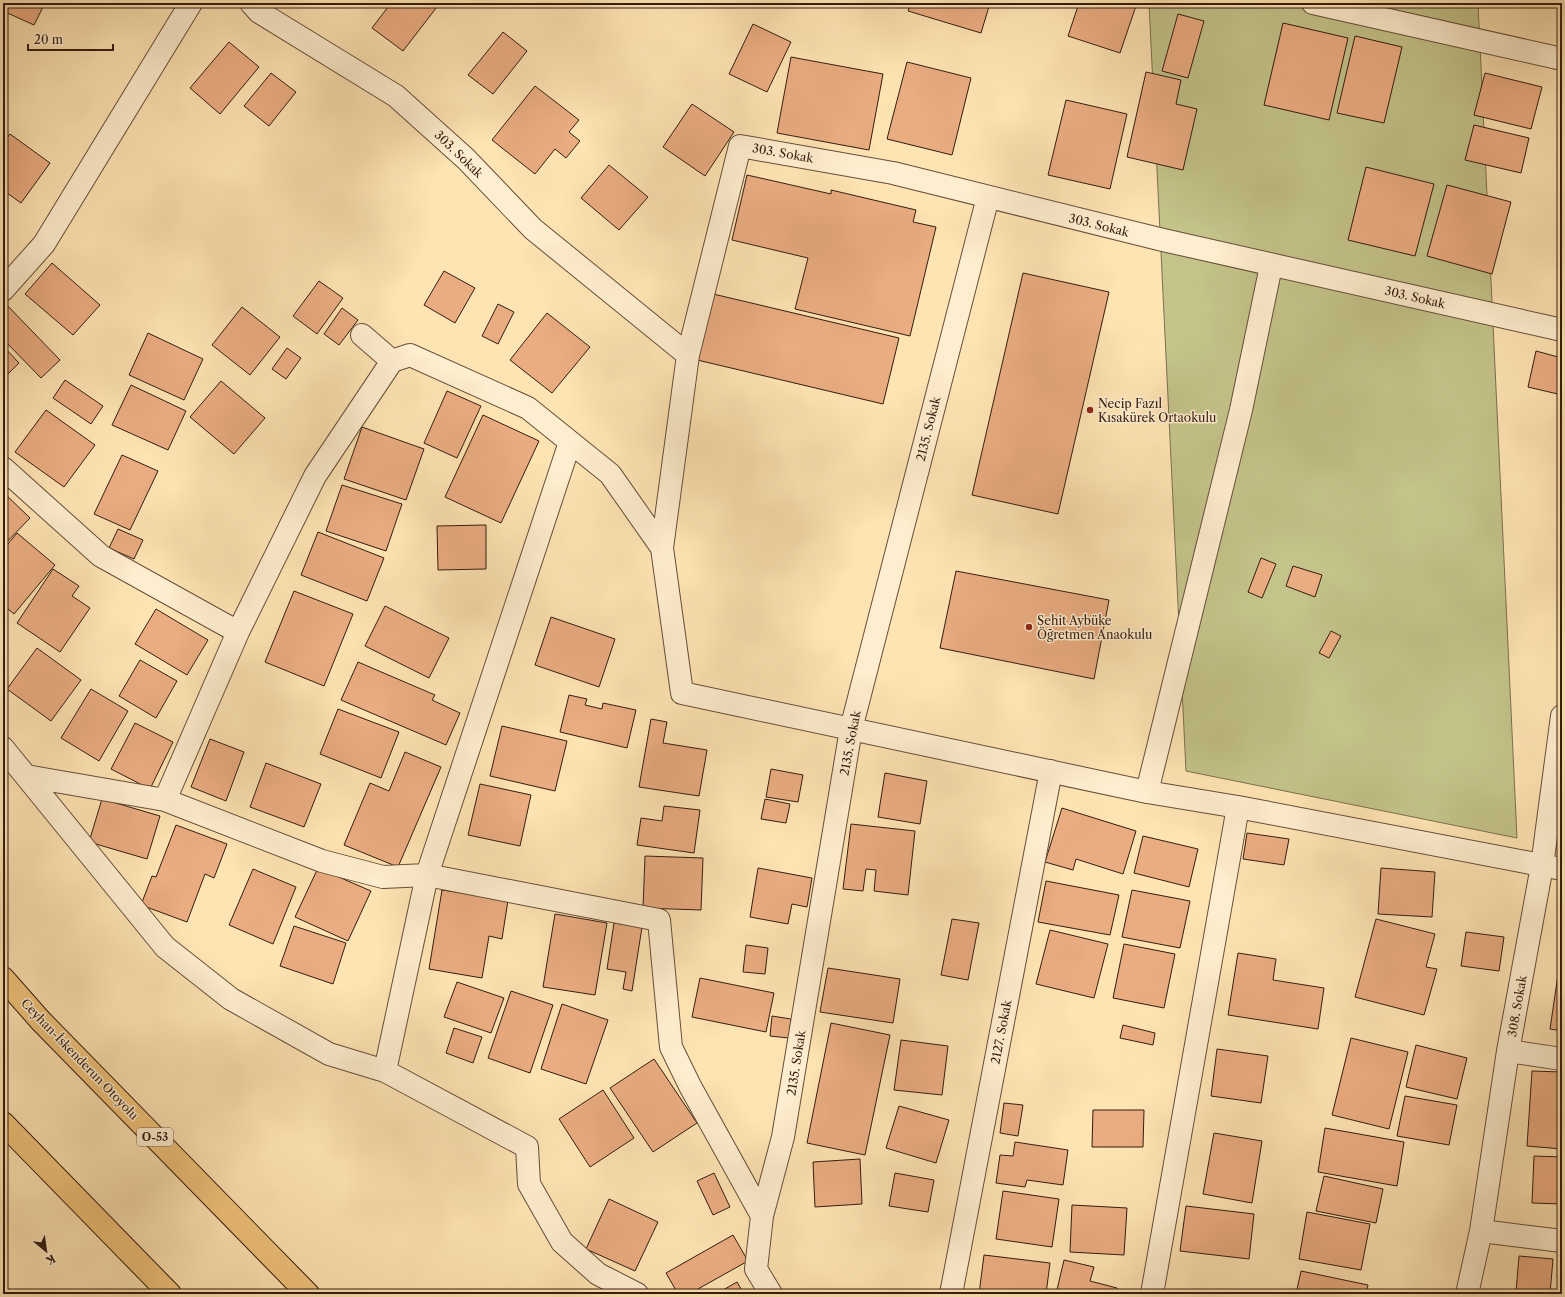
<svg xmlns="http://www.w3.org/2000/svg" width="1565" height="1297" viewBox="0 0 1565 1297" font-family="'Libre Caslon Text',serif">
<rect width="100%" height="100%" fill="#fee3b3"/>
<filter id="stains"><feTurbulence type="fractalNoise" baseFrequency=".005" numOctaves="4"/><feColorMatrix values="0 0 0 0 .2 0 0 0 0 .09 0 0 0 0 .02 0 0 0 .5 -.17"/></filter>
<radialGradient id="worn" r=".72"><stop offset=".6" stop-color="#630" stop-opacity="0"/><stop offset="1" stop-color="#630" stop-opacity=".3"/></radialGradient>
<path fill="#c3c38a" stroke="#7c704d" d="M1149,3H1478L1517,838L1186,771Z"/>
<path fill="#eaac81" stroke="#341c10" d="M3,3H45L34,25L3,11Z
M391,3H440L403,51L372,28Z
M911,3H990L981,33L908,11Z
M1079,3H1137L1120,53L1068,36Z
M1178,14L1204,21L1188,78L1162,71Z
M1283,23L1348,38L1329,120L1264,105Z
M753,24L791,42L767,92L729,74Z
M503,32L527,51L493,94L468,75Z
M1355,36L1402,47L1384,123L1337,113Z
M229,42L259,67L220,114L190,88Z
M791,57L883,74L869,150L777,133Z
M907,62L971,78L952,155L887,139Z
M1146,72L1181,80L1176,104L1197,109L1183,170L1127,157Z
M271,73L296,92L269,126L244,106Z
M1485,73L1542,87L1531,129L1474,115Z
M535,86L579,120L569,132L580,141L566,158L555,149L535,174L492,140Z
M1066,100L1127,114L1110,189L1048,175Z
M692,104L734,132L705,176L663,147Z
M1474,125L1529,138L1521,173L1465,160Z
M10,134L50,163L21,203L3,190V143Z
M609,165L648,197L619,230L581,198Z
M1366,167L1434,184L1415,256L1348,240Z
M747,175L831,194V190L916,210L913,222L936,227L910,336L795,309L808,258L732,240Z
M1447,185L1511,202L1492,274L1427,256Z
M52,263L100,305L73,335L25,294Z
M444,271L475,288L455,323L424,305Z
M1023,273L1109,292L1058,514L972,495Z
M319,281L343,298L317,334L293,316Z
M709,293L899,338L883,404L693,359Z
M3,301L60,360L41,378L3,339Z
M498,304L514,312L498,344L482,336Z
M242,307L280,337L250,375L212,345Z
M342,308L358,320L339,345L324,334Z
M547,313L590,347L552,393L510,360Z
M148,333L203,359L184,400L129,375Z
M3,346L19,363L3,379Z
M287,348L301,358L286,379L272,369Z
M1536,351L1562,358V395L1528,387Z
M65,380L103,406L91,424L53,398Z
M221,381L265,418L234,454L190,417Z
M131,385L186,411L168,450L112,425Z
M447,391L481,406L457,458L424,443Z
M46,410L95,445L64,487L15,452Z
M483,415L539,441L501,523L445,497Z
M362,427L424,449L406,500L344,479Z
M122,455L158,471L130,530L94,514Z
M342,485L402,504L386,551L326,531Z
M3,492L30,518L3,546Z
M486,525V569L438,570L437,526Z
M118,529L143,540L134,559L109,548Z
M318,532L384,558L367,601L301,575Z
M17,533L55,565L14,614L3,605V550Z
M1261,558L1276,564L1262,598L1248,592Z
M1293,566L1322,575L1315,597L1286,586Z
M53,569L79,586L72,596L90,608L60,652L17,623Z
M956,571L1109,600L1094,679L940,648Z
M294,591L353,614L324,686L265,662Z
M385,606L449,638L429,678L365,646Z
M156,609L208,640L187,675L135,644Z
M551,617L615,639L599,687L535,665Z
M1331,631L1341,636L1329,658L1319,653Z
M37,648L81,680L51,721L7,689Z
M140,660L177,681L156,718L119,696Z
M358,662L435,695L432,700L460,713L446,745L341,700Z
M91,689L128,711L99,761L61,738Z
M569,695L587,699L585,705L602,709L603,703L636,710L627,748L560,732Z
M338,709L399,732L381,778L320,754Z
M651,719L667,722L663,743L707,750L699,796L639,787Z
M135,723L173,742L150,789L111,769Z
M502,726L567,741L555,791L490,776Z
M210,739L244,752L226,801L191,787Z
M405,752L441,767L398,867L344,845L370,783L389,791Z
M266,763L321,784L304,827L250,807Z
M771,769L803,775L798,802L766,797Z
M885,773L927,781L920,824L878,817Z
M480,784L531,795L520,846L468,835Z
M102,799L160,816L147,859L89,842Z
M765,799L790,804L786,823L761,819Z
M664,806L700,810L694,853L637,845L641,818L662,821Z
M1062,808L1136,831L1123,874L1076,859L1073,870L1045,862Z
M851,824L915,831L908,895L874,891L876,870L866,869L863,891L843,889Z
M176,825L227,844L214,878L205,874L187,922L141,905L152,876L156,877Z
M1247,833L1289,839L1284,865L1243,859Z
M1143,836L1198,849L1189,887L1134,873Z
M645,856L703,858L701,910L643,908Z
M318,868L371,891L348,941L295,917Z
M758,868L812,878L807,907L792,904L788,924L750,917Z
M1381,868L1435,872L1432,917L1378,914Z
M253,869L296,887L273,944L229,925Z
M1046,881L1119,895L1110,935L1038,922Z
M442,890L508,900L502,939L489,936L482,978L429,969Z
M1132,890L1190,901L1180,948L1122,937Z
M555,914L607,923L595,995L543,987Z
M952,919L979,923L968,980L941,975Z
M1376,919L1435,934L1426,967L1437,969L1424,1015L1355,997Z
M614,923L642,927L632,991L623,989L626,972L607,969Z
M294,926L346,943L333,984L280,966Z
M1562,927V948H1558Z
M1050,930L1108,944L1094,998L1036,984Z
M1466,932L1504,937L1499,971L1461,966Z
M1124,944L1175,954L1164,1008L1113,998Z
M746,945L768,948L765,974L743,972Z
M1238,953L1276,959L1273,980L1324,988L1318,1029L1228,1015Z
M828,968L900,979L893,1023L820,1012Z
M1559,968H1562V1031L1550,1029Z
M700,978L774,993L766,1032L692,1017Z
M457,982L504,998L491,1033L444,1017Z
M511,991L553,1005L530,1073L488,1058Z
M562,1004L608,1020L586,1084L541,1069Z
M772,1016L791,1019L789,1038L770,1036Z
M831,1023L890,1035L865,1155L807,1143Z
M1123,1025L1155,1033L1153,1045L1120,1038Z
M454,1028L482,1037L473,1063L446,1053Z
M1351,1038L1408,1052L1389,1129L1332,1115Z
M901,1040L948,1046L942,1095L894,1090Z
M1416,1045L1467,1058L1457,1099L1406,1087Z
M1217,1049L1268,1056L1261,1103L1211,1096Z
M654,1059L697,1123L653,1152L610,1088Z
M1532,1071L1562,1072V1149L1527,1146Z
M603,1090L634,1138L590,1167L559,1119Z
M1405,1096L1457,1105L1449,1145L1397,1136Z
M1004,1103L1023,1105L1018,1136L1000,1133Z
M899,1106L949,1120L936,1163L886,1148Z
M1093,1110H1144L1143,1147H1092Z
M1325,1128L1404,1142L1397,1186L1318,1172Z
M1214,1133L1262,1141L1252,1203L1203,1194Z
M1015,1142L1068,1150L1063,1185L1027,1180L1025,1187L996,1183L1000,1155L1013,1156Z
M1534,1156L1562,1157V1204L1532,1203Z
M860,1159L862,1204L815,1207L813,1162Z
M714,1173L730,1207L713,1215L697,1181Z
M895,1173L934,1180L928,1212L889,1206Z
M1324,1176L1383,1189L1376,1223L1316,1211Z
M1003,1191L1059,1199L1052,1247L996,1239Z
M609,1199L658,1222L635,1271L586,1249Z
M1072,1205L1127,1208L1124,1255L1070,1252Z
M1186,1206L1254,1214L1249,1259L1180,1251Z
M1307,1212L1370,1224L1361,1270L1299,1259Z
M733,1235L748,1261L689,1294H678L666,1273Z
M984,1255L1050,1263L1046,1294H979Z
M1519,1256L1553,1259L1550,1294L1516,1292Z
M1064,1260L1094,1267L1090,1281L1117,1288L1116,1294H1056Z
M1301,1271L1368,1285L1366,1294H1296Z
M737,1282L744,1294H716Z"/>
<g fill="none" stroke-linecap="round" stroke-linejoin="round">
<g stroke="#664e39" stroke-width="24">
<path id="minor" d="M251,3L259,12L396,96L466,159L533,229L688,355
M1313,3L1562,59
M3,290L44,244L191,3
M362,335L392,361
M3,468L101,556L238,632
M662,548L688,355L740,146L893,173L1163,240L1562,330
M3,748L165,947L231,999L329,1054L385,1071L527,1147L529,1184L562,1242L598,1274L637,1294
M26,776L165,800L322,861L383,877L427,875L659,920L671,1047L690,1086L762,1216
M1147,792L1241,410L1271,266
M165,800L238,632L315,476L392,361L410,355L528,408L610,474L662,548L682,693L1147,792L1238,807L1562,869
M1508,1051L1562,1059
M385,1071L427,875L570,442
M1481,1231L1562,1241
M771,1294L756,1269L762,1216L783,1137L851,729L988,197
M951,1294L1051,771
M1152,1294L1238,807
M1467,1294L1481,1231L1508,1051L1542,866L1562,716"/>
</g>
<g stroke="#341c10" stroke-width="24">
<path id="motorway" d="M3,978L40,1020L308,1294
M3,1123L170,1294"/>
</g>
<use href="#minor" stroke="#feedce" stroke-width="22"/>
<use href="#motorway" stroke="#efc27a" stroke-width="22"/>
</g>
<g fill="#8f2418" stroke="#feedce" stroke-width="1.5">
<circle cx="1090" cy="410" r="4"/>
<circle cx="1029" cy="627" r="4"/>
</g>
<g text-anchor="middle" dominant-baseline="central" stroke-width="3" stroke-linejoin="round" paint-order="stroke">
<rect fill="#feedce" stroke="#715b49" stroke-width="1" x="137" y="1128" width="36" height="18" rx="3"/>
<g font-size="11" font-weight="bold" fill="#341c10">
<text x="155" y="1137">O-53</text>
</g>
<g font-size="12" fill="#341c10" stroke="#feedce">
<text transform="translate(783 153) rotate(10)">303. Sokak</text>
<text transform="translate(459 154) rotate(44)">303. Sokak</text>
<text transform="translate(1099 225) rotate(14)">303. Sokak</text>
<text transform="translate(1415 297) rotate(13)">303. Sokak</text>
<text transform="translate(928 429) rotate(-76)">2135. Sokak</text>
<text transform="translate(850 743) rotate(-79)">2135. Sokak</text>
<text transform="translate(1517 1006) rotate(-80)">308. Sokak</text>
<text transform="translate(1001 1032) rotate(-79)">2127. Sokak</text>
<text transform="translate(80 1059) rotate(46)">Ceyhan-İskenderun Otoyolu</text>
<text transform="translate(796 1063) rotate(-81)">2135. Sokak</text>
</g>
<g font-size="12" fill="#341c10" stroke="#feedce" text-anchor="start">
<text x="1098" y="403">Necip Fazıl<tspan x="1098" dy="14">Kısakürek Ortaokulu</tspan></text>
<text x="1037" y="620">Şehit Aybüke<tspan x="1037" dy="14">Öğretmen Anaokulu</tspan></text>
</g>
</g>
<rect width="1565" height="1297" fill="none" stroke="#fee3b3" stroke-width="16"/>
<rect x="4" y="4" width="1557" height="1289" fill="none" stroke="#341c10" stroke-width="2"/>
<rect x="8" y="8" width="1549" height="1281" fill="none" stroke="#341c10"/>
<g transform="translate(46 1251) rotate(151)" stroke="#feedce" stroke-width="3" paint-order="stroke">
<path d="M0-3L7 15L0 10L-7 15Z" fill="#341c10"/>
<text y="-6" font-size="11" font-weight="bold" text-anchor="middle" fill="#341c10">K</text>
</g>
<path d="M28 44v6h85v-6" fill="none" stroke="#341c10" stroke-width="2"/>
<text x="34" y="44" font-size="12" fill="#341c10" stroke="#feedce" stroke-width="3" paint-order="stroke">20 m</text>
<rect width="100%" height="100%" filter="url(#stains)"/>
<rect width="100%" height="100%" fill="url(#worn)"/>
</svg>
